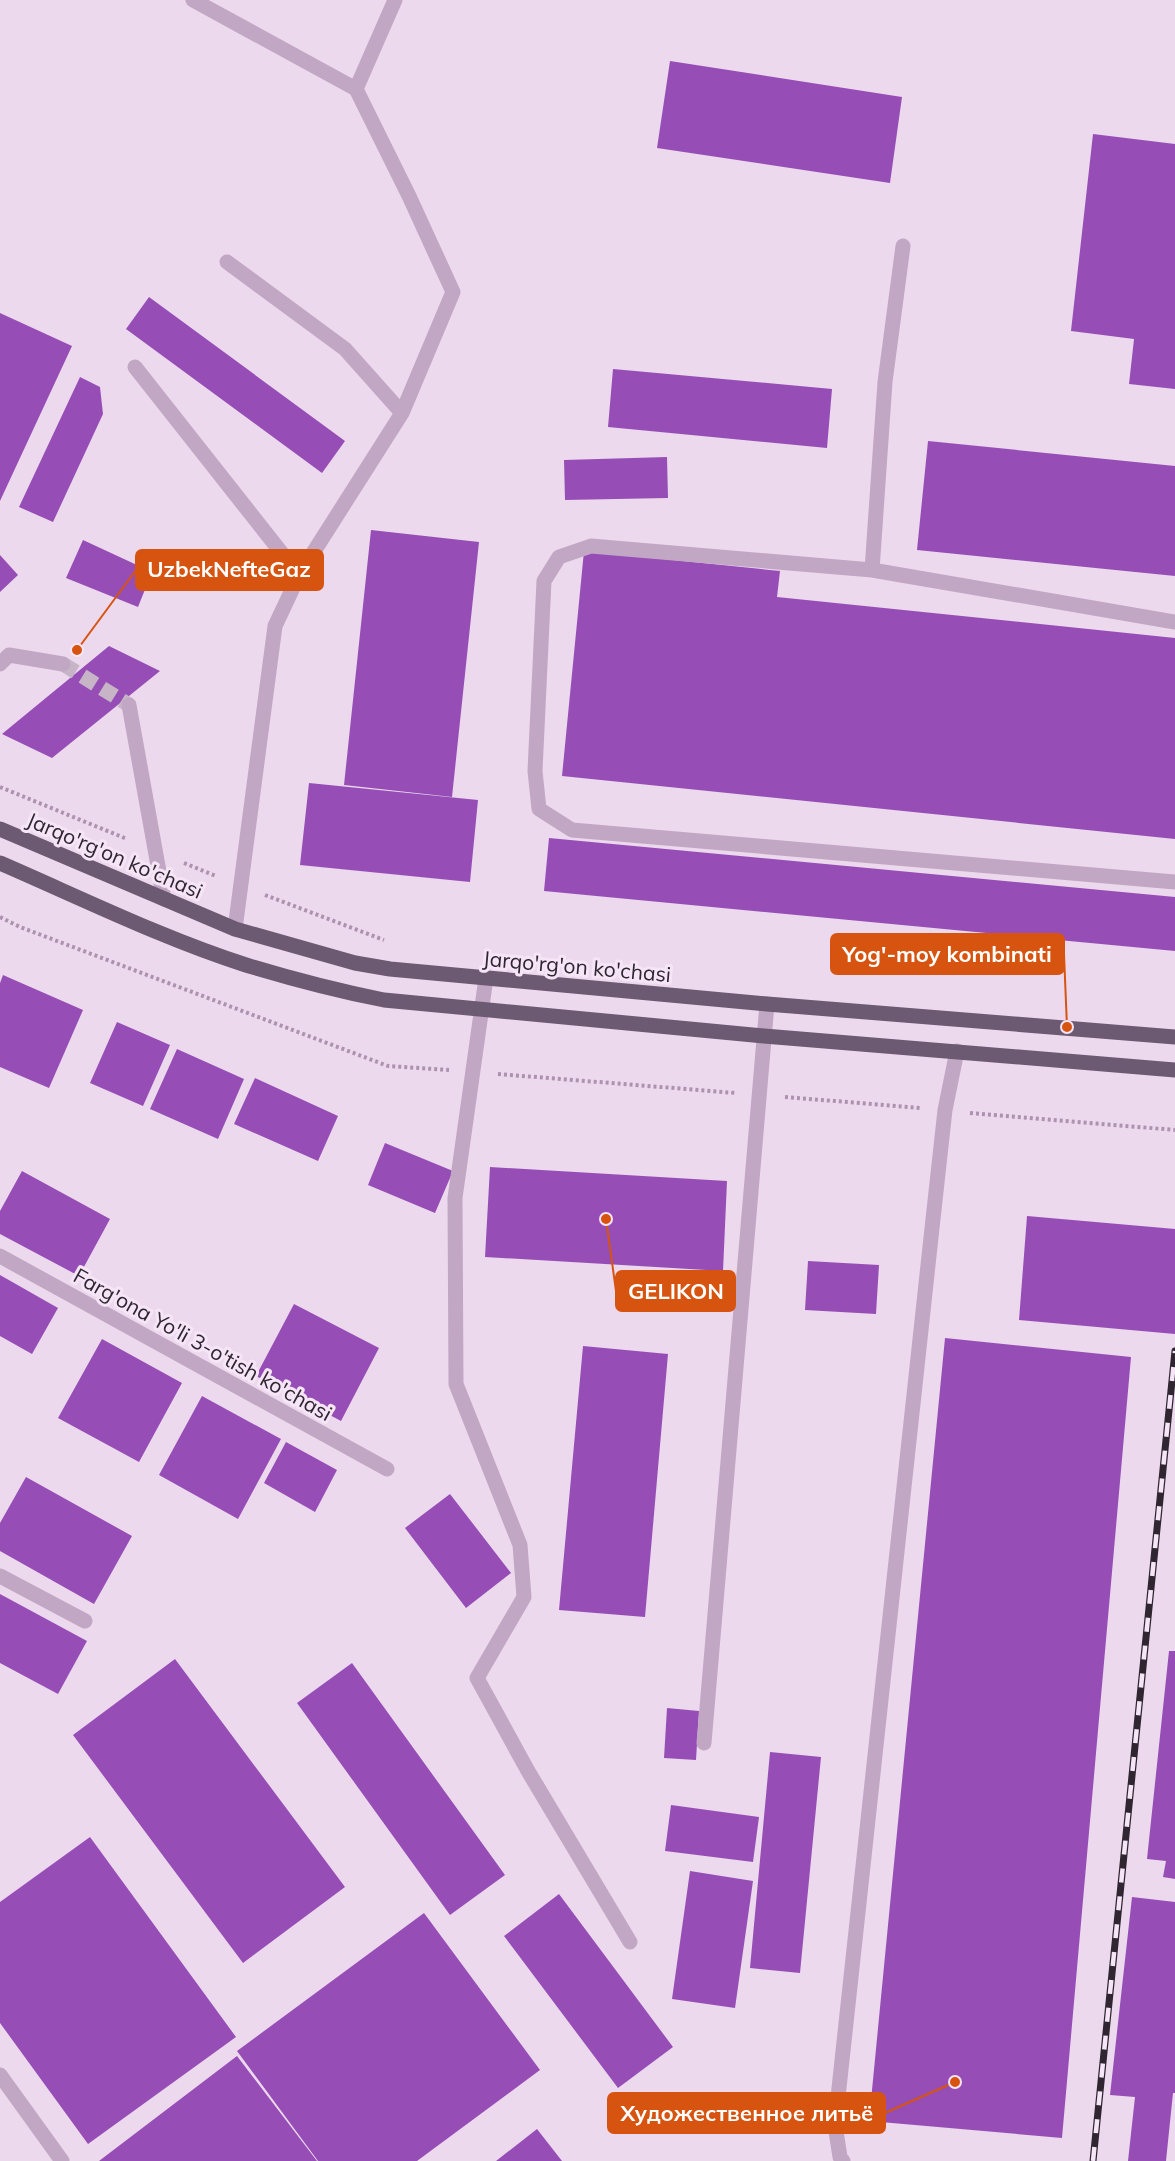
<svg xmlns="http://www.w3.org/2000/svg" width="1175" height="2161" viewBox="0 0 1175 2161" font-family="Mulish,sans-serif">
<rect width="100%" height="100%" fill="#edd9ed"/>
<path fill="#964eb6" d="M670,61L902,97L890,183L657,148Z
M1093,134L1175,144V389L1129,384L1134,339L1071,331Z
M149,297L345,441L322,473L126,329Z
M0,313L72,346L0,501Z
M613,369L832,389L827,448L608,427Z
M80,377L100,387L103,414L53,522L19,507Z
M928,441L1175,466V576L917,550Z
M667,457L668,498L565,500L564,460Z
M371,530L479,542L452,797L344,785Z
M83,540L152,572L138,607L66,578Z
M584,551L780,571L777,597L1175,638V839L562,776Z
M0,555L18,575L0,592Z
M109,646L160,671L52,758L2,734Z
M309,783L478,800L470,882L300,865Z
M549,838L1175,897V951L544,891Z
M3,975L83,1010L49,1088L0,1067V983Z
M117,1022L170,1045L143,1106L90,1083Z
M177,1049L244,1079L218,1139L150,1109Z
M255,1078L338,1116L318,1161L234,1124Z
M385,1143L453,1171L435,1213L368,1185Z
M490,1167L727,1181L723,1271L485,1257Z
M22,1171L110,1219L79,1276L0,1234V1211Z
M1027,1216L1175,1229V1334L1019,1320Z
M808,1261L879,1265L876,1314L805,1310Z
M0,1275L58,1308L32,1354L0,1336Z
M294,1304L379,1348L341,1421L256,1376Z
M945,1338L1131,1357L1062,2138L869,2121Z
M102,1339L182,1383L139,1462L58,1418Z
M583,1346L668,1354L645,1617L559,1610Z
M202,1396L281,1439L238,1519L159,1475Z
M286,1442L337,1470L315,1512L264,1483Z
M26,1477L132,1536L94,1604L0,1551V1523Z
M450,1494L511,1573L466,1608L405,1528Z
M0,1594L87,1641L58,1694L0,1663Z
M1169,1651H1175V1879L1163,1877L1166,1861L1147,1859Z
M175,1659L345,1887L243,1963L73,1735Z
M352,1663L505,1875L450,1915L297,1703Z
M667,1708L699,1711L696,1760L664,1758Z
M770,1752L821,1757L800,1973L750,1968Z
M671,1805L759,1817L753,1862L665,1851Z
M90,1837L236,2037L88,2144L0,2023V1902Z
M690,1871L753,1881L735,2008L672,1999Z
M559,1894L673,2047L618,2088L504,1936Z
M1132,1897L1175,1902V2093H1173L1166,2161H1128L1135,2097L1110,2095Z
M424,1913L540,2070L417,2161H318L237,2051Z
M237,2056L317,2161H99Z
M537,2129L562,2161H496Z"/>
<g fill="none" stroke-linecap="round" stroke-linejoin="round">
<path stroke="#c7b5c7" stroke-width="15" stroke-dasharray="15 8" stroke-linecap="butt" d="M63,664L129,705"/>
<path stroke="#ac92af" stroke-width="4" stroke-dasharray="3 3" stroke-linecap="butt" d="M0,787L127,839
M184,863L216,876
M265,895L384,940
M0,917L20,927L388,1066L449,1070
M498,1074L736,1093
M785,1097L921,1108
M970,1113L1175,1130"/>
<path stroke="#c1a7c4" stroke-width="15" d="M193,0L356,89
M227,262L345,349L402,413
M135,367L299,575
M872,570L885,382L903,246
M1175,622L872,570L591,546L559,557L544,581L535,771L539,809L572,830L1175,882
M0,664L9,655L63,664
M129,705L164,899
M235,929L275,626L299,575L402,413L453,292L409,196L356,89L395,0
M486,978L455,1198L456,1384L520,1545L524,1597L477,1678L528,1771L630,1942
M0,1256L387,1469
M0,1576L85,1621
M704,1743L767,1004
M0,2075L62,2161
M843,2161L840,2157L835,2125L933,1219L945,1110L957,1051"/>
<path stroke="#6c5972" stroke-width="15" d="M0,829L235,929L355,963L390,969L767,1004L1175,1037
M0,863C81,898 162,938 246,965C292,979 338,991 384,1000L764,1036L1175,1070"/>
<g stroke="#2f2631" stroke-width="7">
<path id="rail" d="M1093,2161L1175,1351"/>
</g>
<use href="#rail" stroke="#f6e5f6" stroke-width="4.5" stroke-dasharray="14" stroke-linecap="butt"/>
</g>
<g text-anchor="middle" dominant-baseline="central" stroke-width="6" stroke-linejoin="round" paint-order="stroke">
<g font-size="21" fill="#2f2631" stroke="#f6e5f6">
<text transform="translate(115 855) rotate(23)">Jarqo'rg'on ko'chasi</text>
<text transform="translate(577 966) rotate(5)">Jarqo'rg'on ko'chasi</text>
<text transform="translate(203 1344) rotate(29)">Farg'ona Yo'li 3-o'tish ko'chasi</text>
</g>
</g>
<path fill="none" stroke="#d65410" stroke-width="2" d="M77 650L136 570M1067 1027L1064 954M606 1219L616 1291M955 2082L885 2113"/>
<g fill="#d65410" stroke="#f6e5f6" stroke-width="2">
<circle cx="77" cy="650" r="6"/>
<circle cx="1067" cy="1027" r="6"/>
<circle cx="606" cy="1219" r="6"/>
<circle cx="955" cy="2082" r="6"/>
</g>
<g fill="#d65410" stroke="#d65410" stroke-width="2">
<rect x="136" y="550" width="187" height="40" rx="6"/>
<rect x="831" y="934" width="233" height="40" rx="6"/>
<rect x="616" y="1271" width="119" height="40" rx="6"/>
<rect x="608" y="2093" width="277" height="40" rx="6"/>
</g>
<g font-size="22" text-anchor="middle" font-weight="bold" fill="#fff">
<text x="229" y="577">UzbekNefteGaz</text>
<text x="947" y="962">Yog'-moy kombinati</text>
<text x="676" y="1299">GELIKON</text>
<text x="747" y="2121">Художественное литьё</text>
</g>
</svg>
